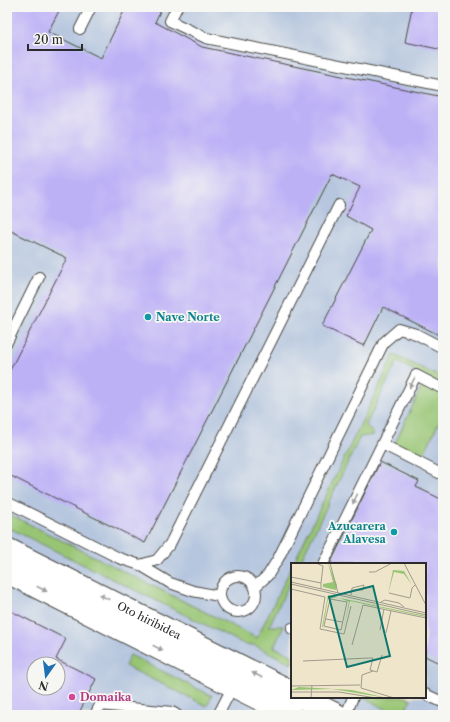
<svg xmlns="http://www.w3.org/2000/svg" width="450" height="722" viewBox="0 0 450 722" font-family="'Libre Caslon Text',serif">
<rect width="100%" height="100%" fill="#f6f6f2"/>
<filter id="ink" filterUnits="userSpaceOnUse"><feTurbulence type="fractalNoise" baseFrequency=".025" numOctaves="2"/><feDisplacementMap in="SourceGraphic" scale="8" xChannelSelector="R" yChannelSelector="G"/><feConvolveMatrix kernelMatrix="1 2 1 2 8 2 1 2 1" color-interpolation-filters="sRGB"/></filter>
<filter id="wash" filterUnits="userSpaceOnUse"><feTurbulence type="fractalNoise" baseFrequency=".012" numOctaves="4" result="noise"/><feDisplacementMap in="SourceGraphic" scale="16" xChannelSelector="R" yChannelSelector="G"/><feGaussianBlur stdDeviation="0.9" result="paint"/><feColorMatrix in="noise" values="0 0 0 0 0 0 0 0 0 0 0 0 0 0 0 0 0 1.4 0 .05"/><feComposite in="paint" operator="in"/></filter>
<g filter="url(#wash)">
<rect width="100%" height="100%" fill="#eee5cb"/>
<path fill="#b6c6de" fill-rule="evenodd" d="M7,7H443V715H249L238,710L235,715H7ZM292,564H425V697H292ZM34,664H58V688H34Z"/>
<path fill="#98c573" stroke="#62784f" d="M394,355L443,378V385L397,362L366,425L374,435L360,437L299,564H293Z
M423,384L443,393V414L423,456L436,462L433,467L393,447Z
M7,513L257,638L292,566V578L269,626H284L274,647L292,655V664L254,645H246L7,527Z
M130,655L212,696L207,706L125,666Z
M364,697H407L411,699L406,709L419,715H398L363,698Z"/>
<g id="blocks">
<path fill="#bdb1f6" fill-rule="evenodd" d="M7,7H61L48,32L101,58L126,7H162L155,22L202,47L443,97V337L383,307L364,346L322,326L371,230L346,216L360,187L332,174L145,543L7,474V376L67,258L7,229Z
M412,7H443V50L405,42Z
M380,462L419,481L416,487L443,500V665L425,656V564H330Z
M7,609L66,639L56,659L96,679L78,715H7ZM34,664H58V688H34Z"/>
</g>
</g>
<g filter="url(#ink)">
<use href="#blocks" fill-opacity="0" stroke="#484743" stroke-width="1"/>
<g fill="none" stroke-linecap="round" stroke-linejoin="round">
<g stroke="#484743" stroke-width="12">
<path id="service" d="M177,7L170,21L206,38L443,86
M80,29L91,7
M7,342L39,277
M382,444L443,475
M7,502L119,558L140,565L157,560L170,544L339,205
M323,564L416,375L443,389
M140,565L170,583L193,591L219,596
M220 594a18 18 0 1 1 36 0a18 18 0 1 1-36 0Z
M255,587L268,575L278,559L384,342L399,329L416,334L443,348
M292,628V629
M425,694L442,702L443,701
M95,715L100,705L172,712L177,715
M218,715L233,686
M346,715L353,697"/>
</g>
<g stroke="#484743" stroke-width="24">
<g id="tertiary">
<path id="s1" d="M7,549L292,692"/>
<path d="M7,572L291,715"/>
<path d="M301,697L337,715"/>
</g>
</g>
<use href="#service" stroke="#fff" stroke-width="10"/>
<use href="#tertiary" stroke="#fff" stroke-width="22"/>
</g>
<defs><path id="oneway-solid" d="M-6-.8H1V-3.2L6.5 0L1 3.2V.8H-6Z"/></defs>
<g fill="#a0a0a0">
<use href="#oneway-solid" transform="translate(412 383) rotate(117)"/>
<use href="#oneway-solid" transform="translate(355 499) rotate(116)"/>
<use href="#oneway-solid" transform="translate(42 589) rotate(27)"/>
<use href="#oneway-solid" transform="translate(104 597) rotate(-153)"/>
<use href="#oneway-solid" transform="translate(158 648) rotate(27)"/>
<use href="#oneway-solid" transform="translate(257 675) rotate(-153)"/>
</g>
</g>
<g fill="#0f9aa8" stroke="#f6f6f2" stroke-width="1.5">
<circle cx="148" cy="317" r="4"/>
<circle cx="394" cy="532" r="4"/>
</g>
<circle fill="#d1479c" stroke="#f6f6f2" stroke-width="1.5" cx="72" cy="697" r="4"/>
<g text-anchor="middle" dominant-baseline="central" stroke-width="3.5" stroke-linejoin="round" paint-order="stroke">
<g font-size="11" font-weight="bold" fill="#0d838f" stroke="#f6f6f2" text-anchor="start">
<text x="156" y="317">Nave Norte</text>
<text x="386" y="526" text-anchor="end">Azucarera<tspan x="386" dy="13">Alavesa</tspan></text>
</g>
<g font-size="11" fill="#2b2b2b" stroke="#f6f6f2">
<text stroke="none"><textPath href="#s1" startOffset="159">Oto hiribidea</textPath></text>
</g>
<g font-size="11" font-weight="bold" fill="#b23c85" stroke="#f6f6f2" text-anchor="start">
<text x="80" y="697">Domaika</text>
</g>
</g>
<g transform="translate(291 563)">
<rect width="135" height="135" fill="#eee5cb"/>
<path d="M37,0L46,22L45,27L32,24V21L42,19ZM109,1L121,22L113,11L103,9L97,31L102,7L113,8ZM37,32L47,34L37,36L32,64L52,68L58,39L49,35L135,53V54L59,38L52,68L31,64ZM8,124L61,127L96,135L41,126L0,127Z" fill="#98c573"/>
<path fill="none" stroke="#a09b8b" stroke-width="1" d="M25,0L32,3L30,20M39,0L47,30M113,0L135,42M78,9H84L101,0M0,14L30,20V26M0,19L135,50M0,21L135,52M0,26L34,34L29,66L53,71L60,43M98,30L119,35L121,25L124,22M60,32L61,25L73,22L72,27H61M39,36L56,39L50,67L33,63ZM90,39L94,37L108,40L113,44M35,56L51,59M89,67L93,46M95,70L100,48M61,82L72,42L135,55M12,98L78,95H82L79,107L86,109L91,92M82,108L71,112L70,125L103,135M0,123L69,122M0,129H48L85,135M20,134L21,122M1,135H48"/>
<path fill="#0f766e" fill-opacity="0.15" stroke="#0f766e" stroke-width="2" d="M82,23L99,93L56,104L38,34Z"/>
<rect width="135" height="135" fill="none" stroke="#2b2b2b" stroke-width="2"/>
</g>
<rect width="450" height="722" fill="none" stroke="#f6f6f2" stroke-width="24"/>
<g transform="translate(46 676) rotate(194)"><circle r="19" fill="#f6f6f2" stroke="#a5a5a2"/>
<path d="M0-3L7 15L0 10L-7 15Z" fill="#1f6fb2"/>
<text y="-6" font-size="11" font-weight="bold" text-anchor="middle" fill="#2b2b2b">N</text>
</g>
<path d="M28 44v6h54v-6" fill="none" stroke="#2b2b2b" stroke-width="2"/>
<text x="34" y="44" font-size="12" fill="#2b2b2b" stroke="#f6f6f2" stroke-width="3" paint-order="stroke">20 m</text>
</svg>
